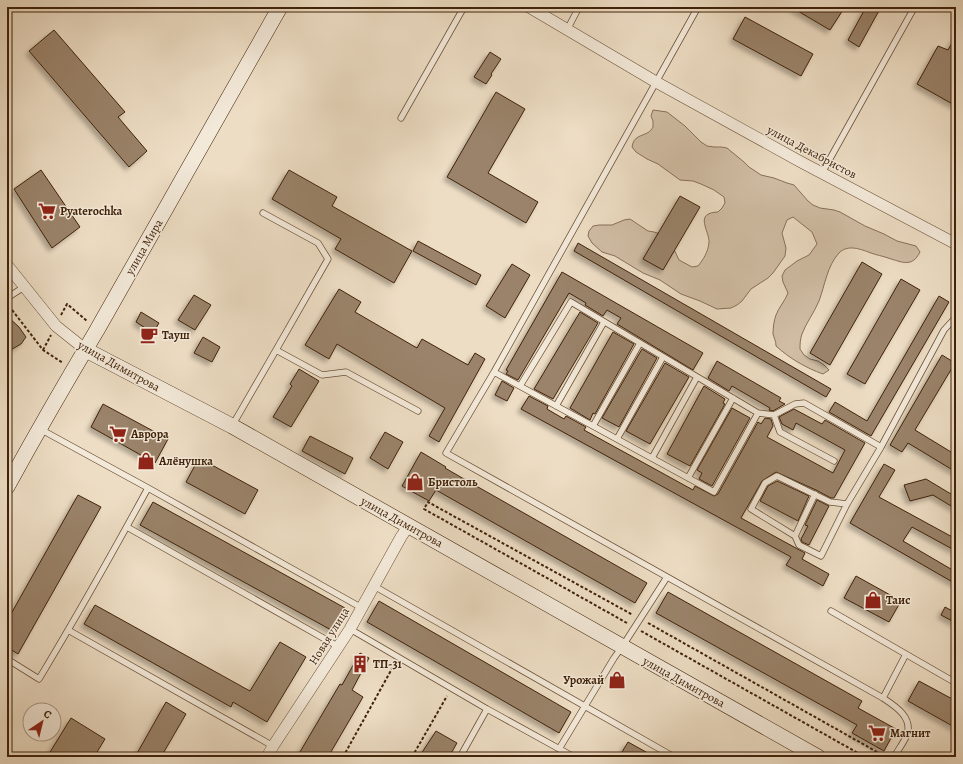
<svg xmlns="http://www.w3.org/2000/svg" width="963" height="764" viewBox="0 0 963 764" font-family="Alegreya,serif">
<defs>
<filter id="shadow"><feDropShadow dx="-3.5" dy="3.5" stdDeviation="2" flood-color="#0004"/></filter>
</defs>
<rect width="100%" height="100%" fill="#edddc4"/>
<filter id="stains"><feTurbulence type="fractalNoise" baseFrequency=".005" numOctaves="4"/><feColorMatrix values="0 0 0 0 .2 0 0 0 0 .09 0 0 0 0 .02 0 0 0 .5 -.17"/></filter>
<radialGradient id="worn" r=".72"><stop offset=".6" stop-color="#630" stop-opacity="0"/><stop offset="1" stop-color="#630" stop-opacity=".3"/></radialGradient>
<path fill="#d0bda4" stroke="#887056" d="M653,110L667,112L685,126L701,142L707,146L714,147H721L727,148L744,162L749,167L761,175L774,178L787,183L794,185L808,201L813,205L820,208L834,210L840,212L865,226L884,234L897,241L916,246L920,252C912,268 902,262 888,258C883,256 876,255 871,253C860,249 848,244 839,253C827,266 825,285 819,301C814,313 806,323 802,334C800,339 800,345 800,349L804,355L810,359L818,361L824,365L829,370L823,374C806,368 789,358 776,346C776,341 774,338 773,334C773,328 774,320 776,315C779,307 785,301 788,293L783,282L782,276L785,270L797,261L809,255L817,244L812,232L793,217L787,220L782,233L786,248L785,256L773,273L768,278L751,289L742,301L737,305L731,308L717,309L700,301L681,294L660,280L643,273L615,256L602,252L592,243L588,236L589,231L593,226L599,225H612L624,220L630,219L648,231L654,232L660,234L672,245L679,260L692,267L698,266C703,260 708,252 709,243C710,231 693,213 718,212L722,208L725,203L724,197L714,190L701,184L693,181L680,180L658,164L647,159L636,152L632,147C634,135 641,137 649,132C649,132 653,128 653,127V121L651,116Z"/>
<path fill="#9a836a" stroke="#402209" filter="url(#shadow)" d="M791,7H838L843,10L830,30Z
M866,7H881L859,47L848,40Z
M745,17L813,54L801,76L733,39Z
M54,30L125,112L118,117L147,151L129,167L29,51Z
M956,36V106L917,84L938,46L948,50Z
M490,52L501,59L491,74L492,75L486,84L474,77Z
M496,92L525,109L488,173L538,202L526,223L447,177Z
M41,170L80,227L52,248L14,189Z
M289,170L337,197L332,206L412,251L394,283L335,249L341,239L272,199Z
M680,196L700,207L663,270L643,259Z
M418,241L481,275L476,285L413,251Z
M578,243L831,389L826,397L574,251Z
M862,262L882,274L830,365L810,353Z
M512,264L530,275L505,318L486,306Z
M562,272L703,353L693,370L617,324L621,318L607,310L603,316L585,305L586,303L569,293L518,380L506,374L508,371L506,370Z
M901,279L920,290L865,384L847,374Z
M339,289L361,302L355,312L417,348L422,339L468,365L475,353L485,359L439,442L429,436L445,408L337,344L329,359L305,345Z
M194,295L211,305L195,330L178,320Z
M939,296L949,302L871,436L829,412L835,402L867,421Z
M141,312L159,323L153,333L136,322Z
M580,312L598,323L553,399L534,389Z
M7,316L19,327L26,337L21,344L7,352Z
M613,332L634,344L595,414L593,413L590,420L570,408Z
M203,337L220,347L212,362L194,353Z
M642,349L657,358L619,427L602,418Z
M942,355L955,363L915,430L956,455V472L908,443L902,452L890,445Z
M717,361L781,398L779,401L785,404L773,411L769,410L770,408L732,386L729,391L708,378Z
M665,363L689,377L650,444L626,431Z
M299,369L319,381L291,427L273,417L292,386L290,384Z
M502,381L514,388L507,401L495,395Z
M704,386L725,399L723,403L725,404L690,466L667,454Z
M529,396L548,406L547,409L564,419L566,416L586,427L584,430L693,490L695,486L714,496L718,494L758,422L761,424L765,418L771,419L773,426L767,437L833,473L845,450L796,423L793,430L782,424L779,417L794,409L822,424L825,420L865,443L834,498H831L816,490L776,472L762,481L741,518L805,553L802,559L829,574L823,586L786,565L791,557L521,409Z
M103,404L168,439L155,463L91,427Z
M732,408L750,418L712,486L699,479L702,473L697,470Z
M385,432L403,442L388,469L370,458Z
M310,436L353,458L345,474L302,451Z
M421,452L446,467L445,468L471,483L647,583L635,603L436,490L429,501L402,486Z
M199,458L258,490L245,514L186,482Z
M884,464L895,470L879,497L956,539V551L912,527L903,541L956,572V584L850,523Z
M926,479L956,497V509L933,495L910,501L904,485Z
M777,481L809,496L798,521L760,501L768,486Z
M78,495L101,507L18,654L7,647V621Z
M817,500L829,506L809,545L802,542L801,539L808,526L805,525Z
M153,502L345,608L333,631L140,525Z
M856,576L901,601L889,622L844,598Z
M668,592L862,701L858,708L896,729L884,751L852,733L857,725L656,613Z
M379,601L571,712L559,733L367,622Z
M95,605L250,691L280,642L306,657L267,722L233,702L231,707L84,624Z
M945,607L956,613V623L941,615Z
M360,653L369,658L352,690L363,697L328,757H297L340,684L342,685Z
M919,681L956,701V728L908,701Z
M166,702L186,714L161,757H135Z
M71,718L105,739L94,757H47Z
M436,731L457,743L449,757H419Z
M628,742L655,757H619Z"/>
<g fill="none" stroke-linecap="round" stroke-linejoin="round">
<g stroke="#6b5138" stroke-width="7">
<path id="lane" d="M698,7L494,372L446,453L883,698C895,706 913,717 907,735C904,742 898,750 894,757
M567,30L579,7
M401,118L464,7
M822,173L914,8
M7,298L24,287
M276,350L322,375L346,372L418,411
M494,372L714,492L758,413
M520,386L571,302L758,413L774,415L795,404L804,403L881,447
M556,406L604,322
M774,415L780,432L834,461
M232,426L276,350L328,259L318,243L263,213
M593,426L640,343
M40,429L148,488L362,608
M617,439L663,357
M652,458L697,377
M688,478L733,398
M847,504L830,502L777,476L765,483L751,509L795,536L799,545L821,556L847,504L881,447L944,330L956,317
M127,527L339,647
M795,536L815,494
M374,586L674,757
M831,611L956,683
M350,629L487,709L574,757
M68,630L273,746
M7,659L39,679C77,616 113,552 148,488
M883,698L906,654
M559,749L614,658L622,647L667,577
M460,757L487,709"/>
</g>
<g stroke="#6b5138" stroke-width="12">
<path id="street" d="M529,7L656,82L801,162L956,244
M7,265L56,326L86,350
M267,757L273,746L350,629L401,537L409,525"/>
</g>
<g stroke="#402209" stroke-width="16">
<path id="secondary" d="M86,350L232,426L818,757
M7,487C36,434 66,382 97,330L280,7"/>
</g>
<path stroke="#402209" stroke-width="2" stroke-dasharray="3 2" stroke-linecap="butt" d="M9,306L43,350L63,363
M61,315L67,304L87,321
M43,350L51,335
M627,623L424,509L428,502L633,615
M648,623L886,757
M641,631L865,757
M343,757L394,665
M412,757L447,696"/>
<use href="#lane" stroke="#f3e9d9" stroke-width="5.5"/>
<use href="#street" stroke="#f3e9d9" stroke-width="11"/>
<use href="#secondary" stroke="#f3e9d9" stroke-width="15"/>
</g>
<defs>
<g id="supermarket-bare" transform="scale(1.38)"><path d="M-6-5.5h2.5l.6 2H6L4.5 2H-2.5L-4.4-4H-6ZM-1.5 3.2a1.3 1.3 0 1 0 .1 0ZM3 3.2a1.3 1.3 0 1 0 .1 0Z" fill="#8f2418" stroke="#f3e9d9" stroke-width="2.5" paint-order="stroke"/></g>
<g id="cafe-bare" transform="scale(1.38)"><path d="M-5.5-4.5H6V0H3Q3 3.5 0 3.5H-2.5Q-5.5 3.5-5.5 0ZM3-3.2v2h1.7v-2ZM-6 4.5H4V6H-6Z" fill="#8f2418" stroke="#f3e9d9" stroke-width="2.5" paint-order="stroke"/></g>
<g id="shop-bare" transform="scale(1.38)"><path d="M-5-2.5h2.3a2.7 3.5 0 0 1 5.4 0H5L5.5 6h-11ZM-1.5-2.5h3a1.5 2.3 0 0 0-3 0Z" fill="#8f2418" stroke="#f3e9d9" stroke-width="2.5" paint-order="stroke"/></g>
<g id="building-bare" transform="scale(1.38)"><path d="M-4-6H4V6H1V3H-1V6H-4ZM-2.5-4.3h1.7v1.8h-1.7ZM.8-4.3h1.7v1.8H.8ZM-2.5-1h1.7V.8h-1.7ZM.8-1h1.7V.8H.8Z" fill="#8f2418" stroke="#f3e9d9" stroke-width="2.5" paint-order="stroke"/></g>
</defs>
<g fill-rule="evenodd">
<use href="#supermarket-bare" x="47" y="211"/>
<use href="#cafe-bare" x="149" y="335"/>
<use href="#supermarket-bare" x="118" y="434"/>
<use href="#shop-bare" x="146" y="461"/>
<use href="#shop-bare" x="415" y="482"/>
<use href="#shop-bare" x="873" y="600"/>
<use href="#building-bare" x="360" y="664"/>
<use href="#shop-bare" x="617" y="680"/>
<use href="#supermarket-bare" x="877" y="733"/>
</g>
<g text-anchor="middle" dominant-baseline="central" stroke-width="3" stroke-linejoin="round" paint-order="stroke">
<g font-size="12" fill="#402209" stroke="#f3e9d9">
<text transform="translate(812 152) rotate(28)">улица Декабристов</text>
<text transform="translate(144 247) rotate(-60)">улица Мира</text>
<text transform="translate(119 366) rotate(29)">улица Димитрова</text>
<text transform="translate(402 522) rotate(29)">улица Димитрова</text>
<text transform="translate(329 636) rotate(-58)">Новая улица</text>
<text transform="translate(684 682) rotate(29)">улица Димитрова</text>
</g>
<g font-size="12" font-weight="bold" fill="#402209" stroke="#f3e9d9" text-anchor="start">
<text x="60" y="211">Pyaterochka</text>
<text x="162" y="335">Тауш</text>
<text x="131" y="434">Аврора</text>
<text x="159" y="461">Алёнушка</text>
<text x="428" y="482">Бристоль</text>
<text x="886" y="600">Таис</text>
<text x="373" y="664">ТП-31</text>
<text x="604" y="680" text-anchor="end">Урожай</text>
<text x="890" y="733">Магнит</text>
</g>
</g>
<rect width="963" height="764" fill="none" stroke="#edddc4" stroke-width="24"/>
<rect x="8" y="8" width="947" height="748" fill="none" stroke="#402209" stroke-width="2"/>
<rect x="12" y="12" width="939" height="740" fill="none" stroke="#402209"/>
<g transform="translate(42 722) rotate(35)"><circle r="19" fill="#f3e9d9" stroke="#ab9986"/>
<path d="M0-3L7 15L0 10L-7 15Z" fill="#8f2418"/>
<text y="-6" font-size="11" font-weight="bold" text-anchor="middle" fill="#402209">С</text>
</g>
<rect width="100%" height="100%" filter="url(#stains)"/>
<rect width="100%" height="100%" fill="url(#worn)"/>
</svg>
